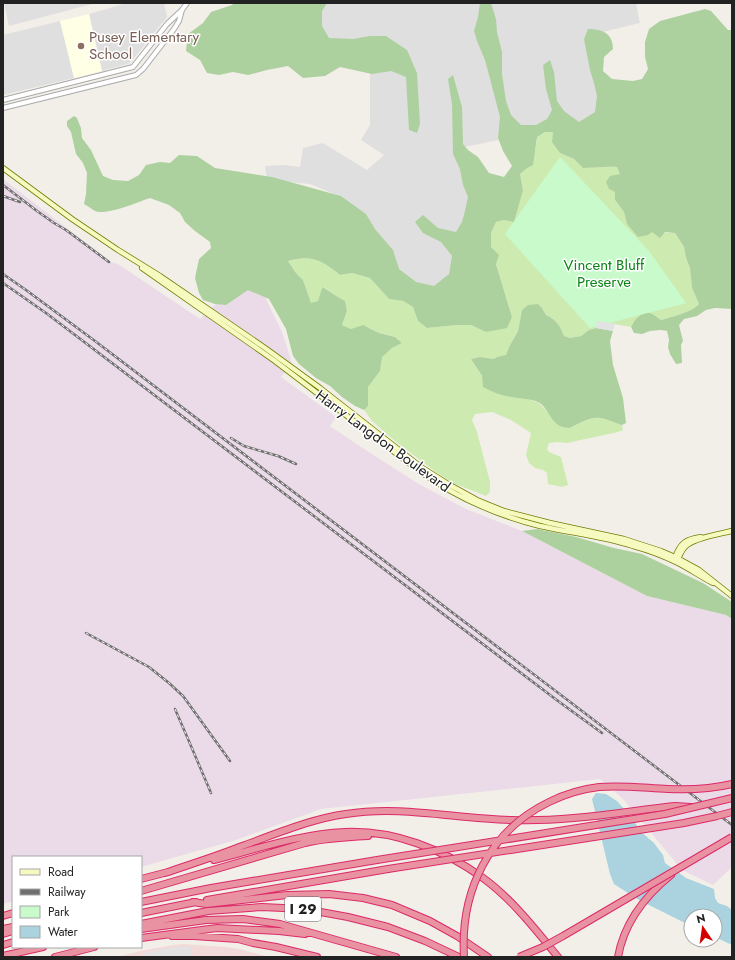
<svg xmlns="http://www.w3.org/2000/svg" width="735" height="960" viewBox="0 0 735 960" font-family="Jost,sans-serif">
<rect width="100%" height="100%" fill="#f2efe9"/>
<path fill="#e0dfdf" d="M4,3H96L9,26Z
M127,3H164L167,17L130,63L102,71L89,14Z
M289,3H636L640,23L594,34L608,117L460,148L480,235L445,243L455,263L442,290L419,292L405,277L344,198L310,184L267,180L265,166L283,165L300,167L303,148L323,143L367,170L384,155L361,140L370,125V63L343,60Z
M60,21L74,78L3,95V35Z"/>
<path fill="#f2dad9" d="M184,944L226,947L240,949L269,957H117L140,951L173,945Z"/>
<path fill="#ebdbe8" d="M3,179L111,262L118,264L200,319L219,301L245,286L265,297L282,332L292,363L281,377L336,417L330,426L358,445L417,483L466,509L522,531L647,596L726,615L732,619V867L713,885L682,870L623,799L600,779L321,809L236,840L141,867V857H13V901L3,904Z"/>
<path fill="#ffffe5" d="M89,14L102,71L74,78L60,21Z"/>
<path fill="#cdebb0" d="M545,132H553L560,153L574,159L583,168C594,168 605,166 617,167L621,174L615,192V200L624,212L627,224L652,232L675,233L684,247L686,258L690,268L692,288L699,304C692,312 672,317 661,320L654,315L635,320L631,327L598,321L596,328L589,330L581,336L570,338L564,336C561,327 555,318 546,315L542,308L528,305L522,310L518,331L509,347L506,356L497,357L495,359L480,357L471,359L491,391L512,397L526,398L539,403L545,409L551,416L570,428C577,424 592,416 600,418C608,419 615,423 622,425L623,430L618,432L567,443L557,442L549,443L547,449L549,452L561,457L568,485L562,487L548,484L547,473L543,470L535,468L529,463L526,455L531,433L511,420L492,412L475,414L472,420L477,432L490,482V492L486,496L453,483L436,472L395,441L372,421L364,410L368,406V387L380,371L381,357L392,348L402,343L395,337L379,333L370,328L351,329L342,325L347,311L345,301L333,294L324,287L321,291L318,301L311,304L303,280L296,273L288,261C311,254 323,261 340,275L352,273L370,278L389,299L403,301L413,307L418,321L427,328L457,325H471L487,332L512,317L491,247V233L496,222L504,220L523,190L520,174C532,163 536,153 537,137Z"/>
<path fill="#add19e" d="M234,3H327L322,11V26L329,38L353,39L370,36H386L407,50L417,73L420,124L417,133L409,130L406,77L391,71L372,74L340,67L325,76L303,78L288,66L267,70L248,75L233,72L219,75L207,73L200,60L186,51L188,34L203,23L211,12L232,5Z
M480,3H491L496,19L497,32L502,52V74L506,101L511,115L521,125H536L547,119L552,110L546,89L543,65L550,60L554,72L557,101L564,111L579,122L595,112L597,96L594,83L590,70L584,39L588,29C602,29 613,33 613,49L604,57L603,71L612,79L633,81L642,79L648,69L645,57V42L649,29L660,21L705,9L711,11L728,30H732V309L715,308L706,310L697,316L684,319L679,325L683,341L681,345L682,363L676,364L670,354L668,347L669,340L667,331L661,330L650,331L642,334L634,333L631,327L635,320L645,311L654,315L661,320C672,317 692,312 699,304L692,288L690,268L686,258L684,247L675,233L665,232L660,238L652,232L648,235L638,237L627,224L624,212L615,200V192L609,189L606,182L610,176L620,174L617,167C605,166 594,168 583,168L574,159L560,153L552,142L553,132H545L537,137L533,165L527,168L520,174L523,190L514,222L504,220L496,222L491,233V247L499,255L496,264L512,317L507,328L486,332L471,325H457L427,328L418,321L413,307L403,301L389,299L370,278L352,273L340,275C323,261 311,254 288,261L296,273L303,280L311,303L318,301L321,291L323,287L333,294L345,301L347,311L342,325L351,329L363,325L379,333L395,337L402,343L392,348L382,357L380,371L368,387V406L364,410L355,406L342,397L330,386L316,378L299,364L293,356L286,329L269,299L248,290L226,305L215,304L203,300L199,293L195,278L199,259L211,248L210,242L195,231L185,222L180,213L169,205L150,198C138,202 106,216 95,211C91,209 88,206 84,204L86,194L87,173L83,163L76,154L71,132L67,126V121L74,116L77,118L81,128L82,138L91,150L103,176L113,180L128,181L139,175L146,165L160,162L170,163L179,155L197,156L215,168L272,177L341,196L366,214L375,229L393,250L399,269L416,282L434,286L449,274L452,256L441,242L423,233L415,222L423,215L438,228L456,232L462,222L465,211L468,197L463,185L460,169L453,154L452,104L448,79L453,75L462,107L463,144L468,150L478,157L489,173L504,177L512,166L503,151L498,138L500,117L485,60L477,41L474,31L478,17Z
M538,304L542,308L546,315C556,319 561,327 564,336L570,338L581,336L589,330L596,328L613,331L610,341L613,365L623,398L626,423L622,425C615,423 608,419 600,418C592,416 577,424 570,428C567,428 563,427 560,426C551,422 548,409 540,403C531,398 521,399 512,397C502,396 492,392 483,387L482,376L471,359L480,357L494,359L497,357L506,355L509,347L518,331L522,310L528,305Z
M537,529L576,537L614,548L642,554L703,583L732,602V619L726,615L647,596L522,531Z"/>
<path fill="#c8facc" d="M560,157L649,251L686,303L590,328L505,234Z"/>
<path fill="#e2e2e2" d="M597,321L615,324L613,331L596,328Z
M175,947H191V952H192V957H165L164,955H163V957H145L144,953Z"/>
<path fill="#aad3df" d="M596,793L606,794L617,801L633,819L640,831L654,843L663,855L665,863L686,878L714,889L715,898L718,903L727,906L732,910V945L715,937V916H691V926L639,900L614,884L610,874L592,799Z"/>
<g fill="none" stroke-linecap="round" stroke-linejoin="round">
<g stroke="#a9a9a9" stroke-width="6">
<path id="tertiary" d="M3,100L133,67L167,24L182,10L187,3
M3,108L136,75L143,69L174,29L179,21L182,10"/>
</g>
<g stroke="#707d05" stroke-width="6">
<path id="secondary" d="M3,168L72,219L118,250L160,276L265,348L320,388L421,467L448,484L477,500L504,511L550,523L624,539L661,551L675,557L699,570L732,596
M142,268L275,361L418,470C455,497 496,515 540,526C571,533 602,536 633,546C648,550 664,556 678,563C690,569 701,577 713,583
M675,558C680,543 686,539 701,537
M677,560C680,556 681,551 685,547C693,538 720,534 732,531"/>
</g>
<g stroke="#dc2a67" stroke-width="8">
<path id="motorway" d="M214,860C257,849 300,834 345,832C394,830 443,849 483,878C512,899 536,930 558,957
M165,873C191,864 217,856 242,846C276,834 310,819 346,814C402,805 456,819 512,820C567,822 621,812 675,806L691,807
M141,879L168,872
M141,891L305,843C326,838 347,837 368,836
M207,900L388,869
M141,902L211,888L377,860
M193,902L206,904L287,895L329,894L363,898L392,905L430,921L457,936L488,957
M141,913L196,902
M3,916L13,913
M141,924L208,911L262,907L304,909L348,917L388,927L425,941L459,957
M3,929L13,927
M141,929L206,920L243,919L280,924L396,957
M3,934L13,931
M172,936H194L238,939L253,943L276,947L317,957
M141,938L217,928L279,931L305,934
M3,945L13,942
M3,956L43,947
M55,957L94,947
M618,957C624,923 645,896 671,875"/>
</g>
<use href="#tertiary" stroke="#fff" stroke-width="4"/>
<use href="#secondary" stroke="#f7fabf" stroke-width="4.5"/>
<use href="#motorway" stroke="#e892a2" stroke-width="6"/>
<g stroke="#707070" stroke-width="2.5">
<path id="rail" d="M3,185L37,211L54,223L66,230L109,262
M3,196L20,202
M3,274L26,290L95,341L732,825
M3,283L46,313L558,701L602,733
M231,438L244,446L278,456L296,464
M86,633L149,667L169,683L183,696L230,761
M175,709L188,739L211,793"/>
</g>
<use href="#rail" stroke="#fff" stroke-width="1" stroke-dasharray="3" stroke-linecap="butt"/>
<g stroke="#dc2a67" stroke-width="8" stroke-linecap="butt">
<path id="motorway-bridge" d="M377,860L665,814L732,798
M388,869L684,823L717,816L732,812
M464,957C460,891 489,831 549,802C565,794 582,789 599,787C622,785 645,788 668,789C690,790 711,789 732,784
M519,957L543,947L563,936L732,837"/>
</g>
<use href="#motorway-bridge" stroke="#e892a2" stroke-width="6"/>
</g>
<circle fill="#8d6e63" stroke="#fff" stroke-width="1.5" cx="81" cy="46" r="4"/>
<g text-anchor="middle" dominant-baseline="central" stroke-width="3" stroke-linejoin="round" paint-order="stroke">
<rect fill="#fff" stroke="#646464" stroke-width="1" x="285" y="897" width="36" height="24" rx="3"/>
<g font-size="14" font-weight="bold" fill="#222">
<text x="303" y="909">I 29</text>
</g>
<g font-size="15" fill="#785e54" stroke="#fff" text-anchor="start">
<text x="89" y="37">Pusey Elementary<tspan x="89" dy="17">School</tspan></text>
</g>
<g font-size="15" fill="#0c8416" stroke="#fff">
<text x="604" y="265">Vincent Bluff<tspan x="604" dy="17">Preserve</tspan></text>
</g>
<g font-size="15" fill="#222" stroke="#fff">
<text transform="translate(383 441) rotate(36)">Harry Langdon Boulevard</text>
</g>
</g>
<rect width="735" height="960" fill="none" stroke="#222222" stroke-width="8"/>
<rect x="12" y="856" width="130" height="92" fill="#ffffff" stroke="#a7a7a7"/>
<rect x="20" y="869" width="20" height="6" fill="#f7fabf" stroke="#a7a7a7"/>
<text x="48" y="876" font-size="12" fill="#222222">Road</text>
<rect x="20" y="889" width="20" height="6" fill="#707070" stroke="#a7a7a7"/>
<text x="48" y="896" font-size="12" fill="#222222">Railway</text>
<rect x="20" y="906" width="20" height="12" fill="#c8facc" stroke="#a7a7a7"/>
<text x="48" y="916" font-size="12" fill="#222222">Park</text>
<rect x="20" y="926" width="20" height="12" fill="#aad3df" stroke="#a7a7a7"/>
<text x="48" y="936" font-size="12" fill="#222222">Water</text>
<g transform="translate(703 928) rotate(347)"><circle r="19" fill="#ffffff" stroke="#a7a7a7"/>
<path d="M0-3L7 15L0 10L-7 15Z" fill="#d40000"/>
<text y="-6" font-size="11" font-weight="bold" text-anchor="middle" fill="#222222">N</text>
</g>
</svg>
